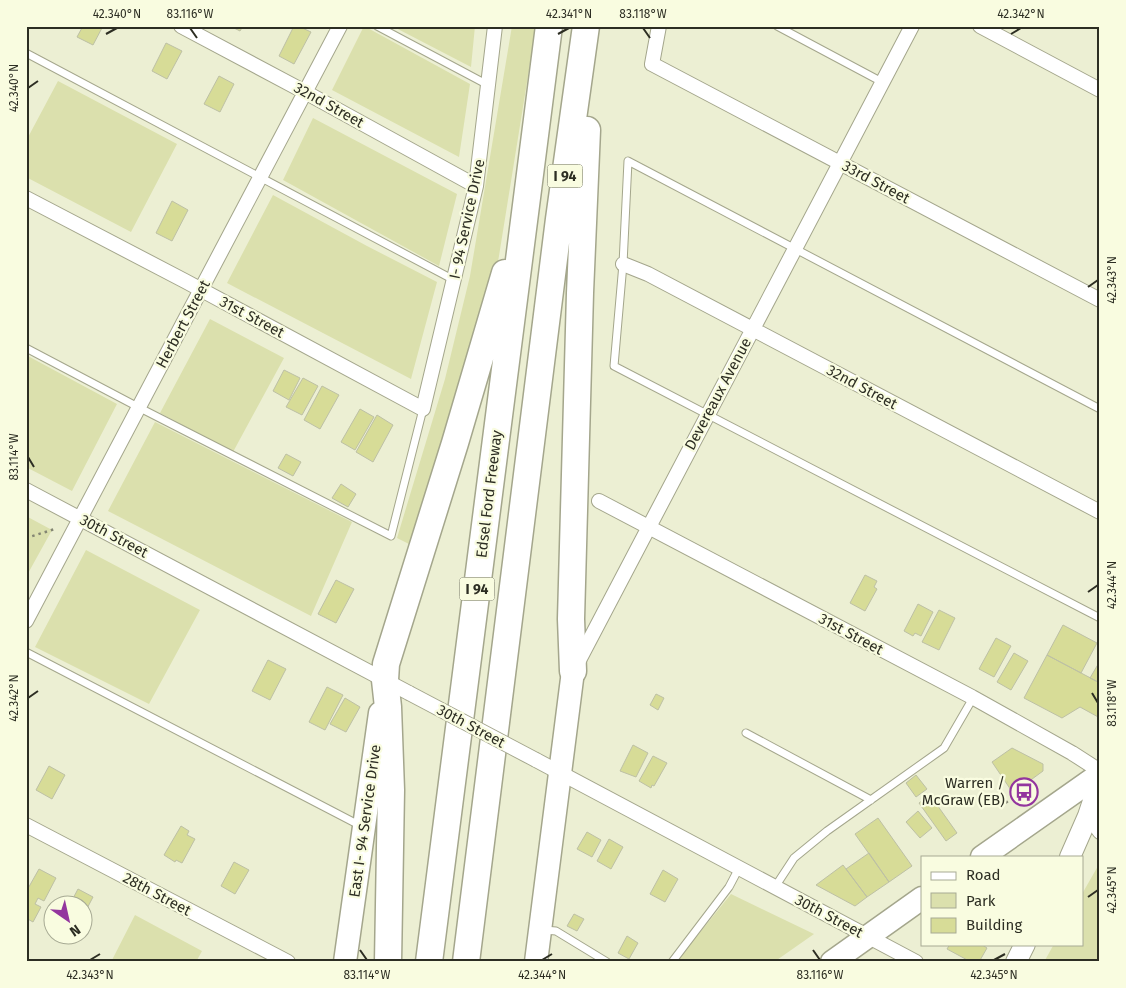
<svg xmlns="http://www.w3.org/2000/svg" width="1126" height="988" viewBox="0 0 1126 988" font-family="'Fira Sans',sans-serif">
<rect width="100%" height="100%" fill="#ecefd3"/>
<path fill="#dbe0ad" d="M364,26L470,84L459,157L332,90Z
M392,26H475L471,67Z
M512,26H536L498,262L464,387L411,545L397,538L445,379L470,276Z
M58,81L177,144L131,232L26,177V141Z
M313,118L457,194L439,266L283,180Z
M273,195L367,246L437,282L411,379L227,283Z
M210,319L284,358L233,452L160,413Z
M26,355L117,404L72,491L26,467Z
M155,422L352,522L311,616L108,511Z
M26,516L52,530L26,577Z
M86,550L200,610L149,704L35,647Z
M1098,866L1100,869V962H1044L1054,944H1082V894Z
M731,894L814,934L774,962H676Z
M135,915L202,951L196,962H111Z"/>
<path fill="#d7dc97" stroke="#bdc0a5" d="M83,26H103L93,45L77,37Z
M230,26H243L240,31Z
M294,26H298L311,32L294,64L279,56Z
M166,43L182,51L167,79L152,71Z
M219,76L234,84L220,112L204,104Z
M172,201L188,210L172,241L156,233Z
M284,370L300,378L289,400L273,391Z
M303,378L318,386L302,415L286,407Z
M322,386L339,395L320,429L304,420Z
M360,409L374,417L355,450L341,442Z
M377,415L393,425L373,462L356,452Z
M286,454L301,462L293,476L278,468Z
M341,484L356,494L348,507L332,498Z
M865,575L877,581L874,587L877,589L865,611L850,603Z
M336,580L354,589L336,623L318,614Z
M918,604L933,612L921,636L915,633L913,636L904,631Z
M939,610L955,618L939,650L922,642Z
M1063,625L1097,643L1081,673L1047,655Z
M996,638L1011,646L994,677L979,669Z
M1014,653L1028,661L1011,690L997,682Z
M1047,655L1100,683V718L1080,707L1062,718L1024,698Z
M268,660L286,669L270,700L252,691Z
M1100,661V683L1090,678Z
M327,687L343,695L325,730L309,722Z
M656,694L664,698L658,710L650,705Z
M345,698L360,707L346,732L330,724Z
M633,745L648,753L636,777L620,771Z
M1012,748L1043,764V771L1013,793L992,762Z
M653,756L667,763L654,786L652,785L651,788L639,781Z
M49,766L65,775L52,799L36,790Z
M916,775L927,789L916,797L906,783Z
M930,795L957,833L946,841L919,803Z
M918,811L932,828L920,838L906,822Z
M878,818L912,866L889,882L855,834Z
M181,826L189,831L187,835L195,839L182,863L176,860L175,862L164,855Z
M587,832L601,840L592,857L577,849Z
M609,839L623,847L611,869L597,861Z
M869,853L889,882L867,897L846,869Z
M234,862L249,870L235,894L221,886Z
M843,865L867,897L855,906L816,885Z
M39,869L56,878L44,901L38,898L35,904L41,907L33,922L26,918V892Z
M663,870L678,879L665,902L650,894Z
M78,889L93,897L82,918V906H69Z
M574,914L584,919L577,931L567,926Z
M627,936L638,943L629,959L618,953Z
M950,944H981L987,948L979,962H971L947,949Z"/>
<g fill="none" stroke-linecap="round" stroke-linejoin="round">
<g stroke="#a4a68c" stroke-width="9">
<path id="lane" d="M377,26L488,85
M777,26L882,82
M26,53L454,280
M26,348L138,407L391,536L423,409
M1100,409L628,161L623,264L614,366L1100,618
M26,652L361,826
M746,733L871,800
M775,887L794,858L827,831L944,748L973,698
M544,930L556,931L607,962
M672,962L729,887L739,868"/>
</g>
<g stroke="#a4a68c" stroke-width="16">
<path id="street" d="M181,26L305,92L476,186
M659,26L652,64L1100,300
M980,26L1100,90
M26,198L185,281L423,409L476,186L495,26
M623,264L648,274L1100,512
M26,490L409,693
M599,501L972,697L1072,753L1100,771
M26,621L340,26
M577,664L912,26
M536,760L916,962
M1088,816L1100,832
M26,825L288,962"/>
</g>
<g stroke="#a4a68c" stroke-width="22">
<path id="secondary" d="M1070,857L1088,816L1100,780
M1016,962L1025,944"/>
</g>
<g stroke="#a4a68c" stroke-width="25">
<path id="primary" d="M982,857L1100,774
M345,962L380,713
M536,962L573,671
M832,962L922,898"/>
</g>
<g stroke="#a4a68c" stroke-width="29">
<path id="highway" d="M573,671L571,619L580,293L587,130
M388,962L391,790L388,707L385,680L386,664L455,443L505,273
M429,962L549,26
M466,962L559,219L586,26"/>
</g>
<path stroke="#848673" stroke-width="2.5" stroke-dasharray="2.5 4" stroke-linecap="butt" d="M26,538L55,529
M1006,801L1009,805"/>
<use href="#lane" stroke="#fff" stroke-width="7"/>
<use href="#street" stroke="#fff" stroke-width="14"/>
<use href="#secondary" stroke="#fff" stroke-width="20"/>
<use href="#primary" stroke="#fff" stroke-width="22"/>
<use href="#highway" stroke="#fff" stroke-width="26"/>
<g stroke="#a4a68c" stroke-width="16" stroke-linecap="butt">
<path id="street-bridge" d="M409,693L536,760"/>
</g>
<use href="#street-bridge" stroke="#fff" stroke-width="14"/>
</g>
<path fill="none" stroke="#2d2e23" stroke-width="2" d="M190,28L197,38M643,28L650,38M106,34L117,28M558,34L569,28M1011,34L1021,28M28,88L38,81M1088,287L1098,280M28,457L34,467M1088,592L1098,585M1092,693L1098,703M28,698L38,691M1088,897L1098,890M360,950L367,960M813,950L820,960M90,960L100,954M542,960L552,954M994,960L1005,954"/>
<defs>
<g id="bus-ring" transform="scale(1.4375)"><circle r="9.5" fill="#f9fce0" stroke="#93359e" stroke-width="1.5"/><path d="M-5-6H5V4H4V6H2V4H-2V6H-4V4H-5ZM-3.5-4V0h7V-4ZM-3.5 1.2v1.5H-2V1.2ZM2 1.2v1.5H3.5V1.2Z" fill="#93359e"/></g>
</defs>
<g fill-rule="evenodd">
<use href="#bus-ring" x="1024" y="792"/>
</g>
<g text-anchor="middle" dominant-baseline="central" stroke-width="4.5" stroke-linejoin="round" paint-order="stroke">
<g fill="#f9fce0" stroke="#6a6c5c" stroke-width="1">
<rect x="547.5" y="164.5" width="35" height="23" rx="4"/>
<rect x="459.5" y="577.5" width="35" height="23" rx="4"/>
</g>
<g font-size="14" font-weight="bold" fill="#2d2e23">
<text x="565" y="176">I 94</text>
<text x="477" y="589">I 94</text>
</g>
<g font-size="15" fill="#2d2e23" stroke="#f9fce0">
<text transform="translate(329 105) rotate(29)">32nd Street</text>
<text transform="translate(876 182) rotate(28)">33rd Street</text>
<text transform="translate(467 219) rotate(-78)">I- 94 Service Drive</text>
<text transform="translate(252 317) rotate(28)">31st Street</text>
<text transform="translate(183 324) rotate(-62)">Herbert Street</text>
<text transform="translate(862 387) rotate(28)">32nd Street</text>
<text transform="translate(718 394) rotate(-62)">Devereaux Avenue</text>
<text transform="translate(489 494) rotate(-83)">Edsel Ford Freeway</text>
<text transform="translate(114 536) rotate(28)">30th Street</text>
<text transform="translate(851 634) rotate(28)">31st Street</text>
<text transform="translate(471 726) rotate(28)">30th Street</text>
<text transform="translate(365 821) rotate(-82)">East I- 94 Service Drive</text>
<text transform="translate(157 894) rotate(28)">28th Street</text>
<text transform="translate(829 916) rotate(28)">30th Street</text>
</g>
<g font-size="15" fill="#2d2e23" stroke="#f9fce0" text-anchor="end">
<text x="1005" y="783">Warren /<tspan x="1005" dy="17">McGraw (EB)</tspan></text>
</g>
</g>
<rect width="1126" height="988" fill="none" stroke="#f9fce0" stroke-width="55"/>
<rect x="921" y="856" width="162" height="90" fill="#f9fce0" stroke="#a7aa94"/>
<rect x="931" y="872" width="25" height="8" fill="#ffffff" stroke="#a7aa94"/>
<text x="966" y="880" font-size="15" fill="#2d2e23">Road</text>
<rect x="931" y="893" width="25" height="15" fill="#dbe0ad" stroke="#a7aa94"/>
<text x="966" y="906" font-size="15" fill="#2d2e23">Park</text>
<rect x="931" y="918" width="25" height="15" fill="#d7dc97" stroke="#a7aa94"/>
<text x="966" y="930" font-size="15" fill="#2d2e23">Building</text>
<g transform="translate(68 920) rotate(146)"><circle r="24" fill="#f9fce0" stroke="#a7aa94"/>
<path d="M0-4L9 19L0 12L-9 19Z" fill="#93359e"/>
<text y="-8" font-size="14" font-weight="bold" text-anchor="middle" fill="#2d2e23">N</text>
</g>
<rect x="28" y="28" width="1070" height="932" fill="none" stroke="#2d2e23" stroke-width="2"/>
<g font-size="12" text-anchor="middle" fill="#2d2e23">
<text x="117" y="18">42.340°N</text>
<text x="190" y="18">83.116°W</text>
<text x="569" y="18">42.341°N</text>
<text x="643" y="18">83.118°W</text>
<text x="1021" y="18">42.342°N</text>
<text transform="translate(14 88) rotate(-90)" y="4">42.340°N</text>
<text transform="translate(1112 280) rotate(-90)" y="4">42.343°N</text>
<text transform="translate(14 457) rotate(-90)" y="4">83.114°W</text>
<text transform="translate(1112 585) rotate(-90)" y="4">42.344°N</text>
<text transform="translate(14 698) rotate(-90)" y="4">42.342°N</text>
<text transform="translate(1112 703) rotate(-90)" y="4">83.118°W</text>
<text transform="translate(1112 890) rotate(-90)" y="4">42.345°N</text>
<text x="90" y="979">42.343°N</text>
<text x="367" y="979">83.114°W</text>
<text x="542" y="979">42.344°N</text>
<text x="820" y="979">83.116°W</text>
<text x="994" y="979">42.345°N</text>
</g>
</svg>
